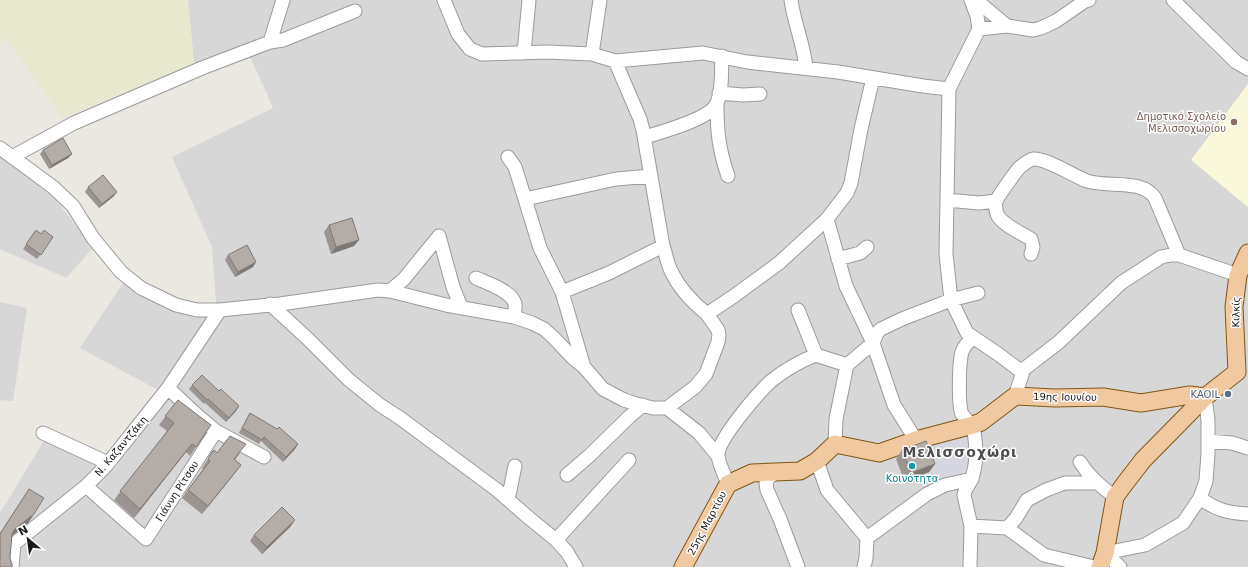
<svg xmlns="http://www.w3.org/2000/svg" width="1248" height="567" viewBox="0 0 1248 567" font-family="'DejaVu Sans',sans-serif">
<rect width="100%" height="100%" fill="#ebe7e1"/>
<path fill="#d8d7d8" d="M188,0H1248V567H0V513L45,439L113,471L169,396L80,348L123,283L135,292L165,308L195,316L210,315L216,301L212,247L172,157L273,108L245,45L194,64Z
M0,156L41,185L53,197L94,247L66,278L0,249Z
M0,302L27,308L13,401L0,400Z"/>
<path fill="#faf8db" d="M1248,84V207L1191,160Z"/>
<path fill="#e8e8ce" d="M0,0H188L194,64L63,118L6,39L0,43Z"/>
<path fill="#d6d6e0" d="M981,422L987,429L983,475L964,495L945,485L914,440Z"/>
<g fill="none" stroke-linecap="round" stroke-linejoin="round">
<g stroke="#9b9b9b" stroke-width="15">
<path id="minor" d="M444,0L458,34L470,49L482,54L547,52L592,54L615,61L703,53L747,62L838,72L923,86L949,89L946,254L951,300L967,333L998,354L1018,369H1024L1059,342L1121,283L1161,257L1171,255H1179L1238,275
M791,0C794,23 804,45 806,68
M976,0L1007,26
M1173,0L1236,62L1248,69
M979,29L1007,26L1033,30L1041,28L1056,21L1085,1L1089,0
M270,42L283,40L355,11
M524,53L529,0
M592,54L600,0
M873,78L861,129L851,183L847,193L827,219L846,286L873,343L894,405L916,440
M949,89L979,29L977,16L971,0
M719,93L743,95L760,94
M717,105C717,132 719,150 728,176
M645,137C661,132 711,119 717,103C723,89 721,71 722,56
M0,148L53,187L73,206L93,238L121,272L141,288L176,305L197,310H220L280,304L378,290L390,291L446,305L514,317L532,323L544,329L553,337L573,358L584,367L603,389L624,400L636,404L653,408H667L699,433L718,456
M12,157L74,123L202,68L270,42L283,0
M508,157L515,167L525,199
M947,200L979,203L996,201
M663,246C666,254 667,263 671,271C679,288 692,302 707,314L734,296L779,263L827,219
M1031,254L1033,247L1031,239C1021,233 1001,224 997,214C996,211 995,204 996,202C997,197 1017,170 1020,167C1024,164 1029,160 1033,159C1047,158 1073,176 1087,181C1107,188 1142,178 1155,198L1179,255
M838,259L860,253L867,247
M476,278C487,283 512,291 515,304C516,308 514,313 514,317
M390,291L404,279L439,236L453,287L461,307
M562,292L540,248L525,199L616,179L651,176
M270,304L308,339L349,380L380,405L400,418L497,490L529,518L556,540L567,552L576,567
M798,310L816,355
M584,367L562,292L609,273L663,246L643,130L640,119L615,61
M1015,396L1024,369
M667,408L695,387L706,374L718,342L719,335L718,330L707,314
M216,431L264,457
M43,433L108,463
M1208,441L1232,443L1248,448
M835,444L836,419L847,365
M817,461L827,490L867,538
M1080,462C1089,477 1101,487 1115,497
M775,473L768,478L766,483L767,490L780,519L798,567
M567,475L589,456L630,416L643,405
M728,484C725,476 718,462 718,455C718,439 759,392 771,381C785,370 800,361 816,355L847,365L873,343L877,333L881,329L902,319L951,300L978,293
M86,486L146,539L216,431L198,416L168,388
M1200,498C1216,510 1228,513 1248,514
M508,500L515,466
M971,526L1007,528L1016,518L1027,500L1046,490L1065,483H1097
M1007,528L1044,555L1094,567
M556,540L629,460
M1105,553L1145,545L1183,523L1200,498L1206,481L1208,454V420L1205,397
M1105,553L1120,567
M12,567L14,544L86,486L106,466L168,388L220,310
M864,567L866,558L867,538L927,494L945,485L972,479
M970,567L971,526L964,495C965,488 970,484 972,478C978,459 976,443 973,425C969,422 965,419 962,414C958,405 959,362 962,352C964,346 969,341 974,338"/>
</g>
<g stroke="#805511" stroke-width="19">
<path id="major" d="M683,567L728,484L752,473L800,471L817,461L835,444L879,453L916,440L973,425L981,422L1015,396L1055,398L1103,397L1141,403L1190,395L1205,397
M1100,567L1105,553L1115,497L1126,482L1143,460L1205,397L1237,372L1234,307L1238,275L1248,253"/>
</g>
<use href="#minor" stroke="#fff" stroke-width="13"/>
<use href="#major" stroke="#f0c9a1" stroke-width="17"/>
</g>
<path fill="#9b9490" d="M43,150L72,154L68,158L49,169L40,154Z
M88,187L114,196L99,208L85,192Z
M329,225L354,246L331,254L324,232Z
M36,230L41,234L53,237L37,259L23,249Z
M228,255L256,262L253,267L235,277L225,260Z
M192,385L219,391L239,406L236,411L226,422L205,403L204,404L189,389Z
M178,400L196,447L190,456L186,452L134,518L114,500L167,431L159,425Z
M250,413L298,444L295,449L283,462L261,441L259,444L239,433Z
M214,450L217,453H240L235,460L241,465L235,473L202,514L182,498L203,469L202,468Z
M902,450L935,464L929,472L905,482L896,459Z
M29,489L34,514L28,523L12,535L10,558L0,567V533Z
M295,520L290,527L262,554L250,541L254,535Z"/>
<path fill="#7e7875" d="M72,154L68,158L49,169L52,165Z
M117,192L114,196L99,208L102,204Z
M359,240L354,246L331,254L336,247Z
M256,262L253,267L235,277L238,272Z
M239,406L236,411L226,422L229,418Z
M192,444L186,452L134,518L140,509Z
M298,444L295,449L283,462L286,457Z
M935,464L929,472L905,482L911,473Z
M241,465L235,473L202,514L208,506Z
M34,514L28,523L9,538L15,529Z
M295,520L290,527L262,554L267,547Z"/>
<path fill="#b4aca7" stroke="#7e7875" d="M63,138L72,154L52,165L43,150Z
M103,175L117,192L102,204L88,187Z
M352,218L359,240L336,247L329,225Z
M36,230L41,234L44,230L53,237L41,255L26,244Z
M247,245L256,262L238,272L228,255Z
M202,375L219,391L221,389L239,406L229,418L208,399L207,400L192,385Z
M178,400L211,425L196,447L192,444L140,509L120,491L174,423L165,416Z
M250,413L277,429L279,427L298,444L286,457L264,437L262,440L242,428Z
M230,436L246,444L234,459L241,465L208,506L188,490L210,461L208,459L212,452L214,450L217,453Z
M926,441L935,464L911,473L902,450Z
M29,489L44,498L34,514L15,529L12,534L10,558L12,564V567H0V534Z
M282,507L295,520L267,547L254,535Z"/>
<circle fill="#8d6e63" stroke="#fff" stroke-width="1.5" cx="1234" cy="122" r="4"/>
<circle fill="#5c6f8a" stroke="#fff" stroke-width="1.5" cx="1228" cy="394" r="4"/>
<circle fill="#0f9aa8" stroke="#fff" stroke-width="1.5" cx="912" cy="466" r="4"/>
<g text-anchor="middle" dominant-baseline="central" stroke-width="3" stroke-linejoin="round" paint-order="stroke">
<g font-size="10" fill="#785e54" stroke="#fff" text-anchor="end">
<text x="1226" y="116">Δημοτικό Σχολείο<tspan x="1226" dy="12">Μελισσοχωρίου</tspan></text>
</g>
<g font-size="10" fill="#1a1a1a" stroke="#fff">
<text transform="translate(1236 312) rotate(-89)">Κιλκίς</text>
<text transform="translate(1065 397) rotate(1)">19ης Ιουνίου</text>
<text transform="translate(121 446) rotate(-50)">Ν. Καζαντζάκη</text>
<text transform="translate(177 491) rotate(-57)">Γιάννη Ρίτσου</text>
<text transform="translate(707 523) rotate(-62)">25ης Μαρτίου</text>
</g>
<g font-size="10" fill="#4e5e75" stroke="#fff" text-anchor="end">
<text x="1220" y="394">KAOIL</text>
</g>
<g font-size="10" fill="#0d838f" stroke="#fff">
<text x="912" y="478">Κοινότητα</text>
</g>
<g font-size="14" font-weight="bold" letter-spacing="1" fill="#4d4d4d" stroke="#fff">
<text x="960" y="452">Μελισσοχώρι</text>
</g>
</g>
<g transform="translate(28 539) rotate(331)" stroke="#ffffff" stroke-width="3" paint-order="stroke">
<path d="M0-3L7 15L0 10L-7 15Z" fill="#1a1a1a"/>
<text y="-6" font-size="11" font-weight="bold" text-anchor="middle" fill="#1a1a1a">N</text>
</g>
</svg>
